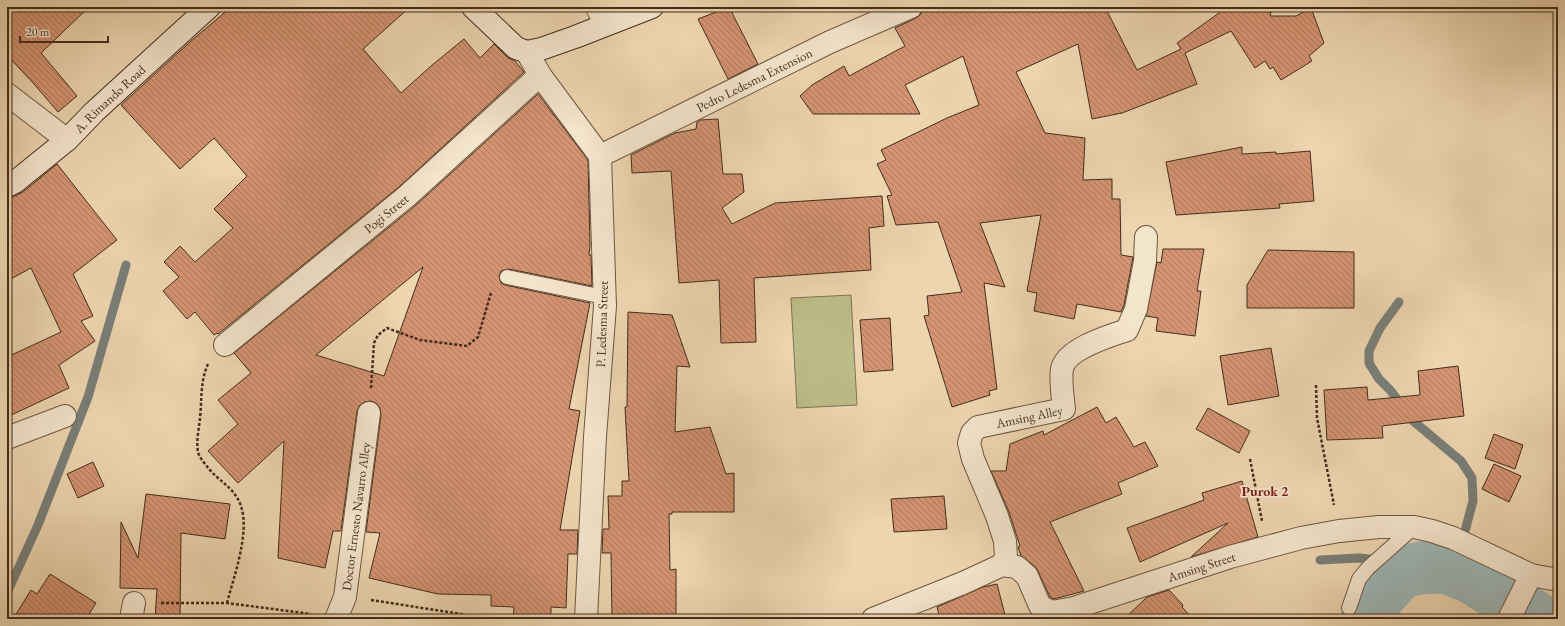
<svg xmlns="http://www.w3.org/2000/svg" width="1565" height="626" viewBox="0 0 1565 626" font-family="'EB Garamond',serif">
<defs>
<pattern id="water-waves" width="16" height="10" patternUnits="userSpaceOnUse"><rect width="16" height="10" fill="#9db6b6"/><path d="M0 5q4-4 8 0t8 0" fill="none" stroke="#829493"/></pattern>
<pattern id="building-back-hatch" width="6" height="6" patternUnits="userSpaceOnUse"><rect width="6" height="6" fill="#d49372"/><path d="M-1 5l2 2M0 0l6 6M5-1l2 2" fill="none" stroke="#ae785d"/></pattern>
</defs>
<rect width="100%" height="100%" fill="#edd5b0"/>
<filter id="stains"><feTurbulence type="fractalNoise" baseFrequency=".005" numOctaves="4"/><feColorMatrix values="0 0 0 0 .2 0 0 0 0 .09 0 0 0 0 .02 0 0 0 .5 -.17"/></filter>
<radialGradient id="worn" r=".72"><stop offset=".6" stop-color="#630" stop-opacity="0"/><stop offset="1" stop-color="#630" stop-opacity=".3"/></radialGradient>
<path fill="#bcbc88" stroke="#7f7452" d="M851,295L857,405L797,408L791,298Z"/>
<path fill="url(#water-waves)" stroke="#797f78" d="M1416,550C1425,550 1435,549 1444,551C1470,556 1492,573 1513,587L1501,610L1467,585L1442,576L1419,575L1407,580L1389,598L1380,619H1357L1360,597L1372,575L1400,552Z"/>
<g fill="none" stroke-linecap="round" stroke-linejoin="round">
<path stroke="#707268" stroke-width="1" d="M1361,619C1362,612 1362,604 1364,598C1369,584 1388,559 1403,556C1437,547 1483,564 1507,589L1501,602L1499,603L1468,581L1443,572L1419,571L1404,577L1386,595L1377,619
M1366,619C1367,613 1367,606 1368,601C1372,587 1391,564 1404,560C1435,552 1479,568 1501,590L1499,595L1496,596L1471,577L1445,567H1417L1401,573L1382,592L1372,619"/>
<path stroke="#797f78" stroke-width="9" d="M1399,302L1380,328L1369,351V363L1379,379L1391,391L1412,420L1461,461L1472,478L1473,501L1465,531
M1320,560L1359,558L1378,560
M7,593L38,525L88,397L126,265"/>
<path stroke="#9db6b6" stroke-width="53" d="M1367,619L1379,596L1394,579L1404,571L1420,568L1445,567L1471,577L1532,615L1536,619"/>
</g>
<path fill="url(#building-back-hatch)" stroke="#422d1b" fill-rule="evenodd" d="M7,7H89L41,53L77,96L58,112L34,84L7,55Z
M231,7H410L363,49L401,93L431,66L464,39L480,58L494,44L507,57L515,61L524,72L399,187L218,334L217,333L214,335L195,312L187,319L163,291L179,277L164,262L180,246L195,262L233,228L214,209L247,176L214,138L180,169L121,105L190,42Z
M729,7L758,64L728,79L698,19Z
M923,7H1105L1137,70L1181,49L1177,43L1219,13L1216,7H1282L1270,13L1271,16H1296L1311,8L1324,43L1309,56L1312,61L1281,80L1273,67L1270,69L1265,61L1255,68L1231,31L1185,53L1197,84L1122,113L1092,119L1078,44L1016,72L1045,133L1085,138L1083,180L1112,179V199H1120L1121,255L1133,257L1124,305L1121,312L1077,304L1074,319L1034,311L1037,293L1027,291L1041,215L980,223L1005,287L984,283L997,389L989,391L990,395L952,407L924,316L929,315L927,296L962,292L938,222L896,225L887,196L892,195L877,164L886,160L881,150L947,118L979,105L963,56L905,85L920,114H813L800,96L812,85L844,66L849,76L905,46L895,28L916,18L921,14Z
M538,94L588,160L590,245L589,255H591L592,286L509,269L501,271L499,276L501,283L505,285L590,303L569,409L580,411L560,530H578L577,554H568L566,608L551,607V619H513L514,607L491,606V595L438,594L369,578L380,533L366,532L381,415L380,408L376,403L371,401L364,402L359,406L357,411L341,531H333L325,568L278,558L284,441L238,483L208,451L238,424L218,400L251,373L234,353L415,206ZM423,267L384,376L316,355Z
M718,119L723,174H742L744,192L722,208L732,224L775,203L882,196L884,226L869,228L871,270L754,278L756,342L721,343L719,280L679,283L671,171L632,173L631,155L675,133L696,129L697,122L700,120Z
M1242,147V154L1276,152V154L1310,151L1314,201L1279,204L1280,208L1176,215L1166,162Z
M57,164L117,240L73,274L93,316L81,321L95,341L59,365L69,388L7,417V357L61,332L31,268L7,281V200L23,192Z
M1163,249H1204L1197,291H1201L1195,336L1156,331L1158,318L1146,316L1157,262L1161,263Z
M1268,250L1354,252V308H1247V285Z
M628,312L672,315L690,367L677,366L675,432L710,427L726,474L734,473V512H672V514H669L670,570L676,569V619H612L611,553H602L603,529H609L608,496H622V481H629L625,407H627Z
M890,318L893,370L864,372L860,320Z
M1271,348L1279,396L1228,405L1220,356Z
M1458,366L1464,416L1382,426L1383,438L1327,440L1324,390L1367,387L1368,400L1420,395L1418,371Z
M1097,407L1106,423L1116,417L1134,447L1145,442L1158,466L1118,483L1122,494L1050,522L1084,591L1054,599L1050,597L1036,567L1021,556L1018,547L1020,546L1009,512L991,471H1006L1010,444L1043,431L1044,435Z
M1208,408L1250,431L1239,453L1196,429Z
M1494,434L1523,445L1515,469L1485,458Z
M93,462L104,486L78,498L67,474Z
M1494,464L1521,476L1509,502L1482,489Z
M1242,481L1258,537L1191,557L1228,523L1140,562L1127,528L1204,500L1202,493Z
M146,494L230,504L225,539L181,533L180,619H155L157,589L120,588L121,522L138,558Z
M944,496L947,529L894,532L891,499Z
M50,574L96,603L86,619H13L31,590L37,594Z
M997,584L1006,619H940L937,607L983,587Z
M1169,590L1183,605L1182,607L1193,619H1124L1147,597Z"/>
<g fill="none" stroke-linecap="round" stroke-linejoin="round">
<g stroke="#6d5740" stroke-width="16">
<path id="service" d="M507,277L604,297
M1349,608L1359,579L1368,568L1414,527"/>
</g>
<g stroke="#6d5740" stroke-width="24">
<g id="minor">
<path d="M597,7L605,25"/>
<path d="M527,52L540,75L600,156L605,306L595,437L586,619"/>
<path id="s1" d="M600,156L830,42L911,7"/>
<path id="s2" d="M225,345L407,196L540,75"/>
<path d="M7,438L65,416"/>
<path id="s3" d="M1002,565L1006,558L1005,541L997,516L973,459L969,443L972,433L978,427L1064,409C1063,398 1060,380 1062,369C1066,349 1109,336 1127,330L1136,309L1145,261L1146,237"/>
<path d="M131,619L134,603"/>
<path id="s4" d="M336,619L345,597L369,413"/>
<path id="s5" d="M873,619L963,583L1002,565L1017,567L1027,576L1040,606L1052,612L1074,608L1230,557L1301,538L1339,531L1379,527H1414L1432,531L1453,538L1531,575L1558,580"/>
<path d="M1509,619L1531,575"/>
</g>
</g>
<g stroke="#6d5740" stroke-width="24">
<path id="tertiary" d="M7,94L67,140"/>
</g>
<g stroke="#422d1b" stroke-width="24">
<g id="secondary">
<path d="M473,7L516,48L527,52L541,49L575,37L652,7"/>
<path id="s6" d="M7,186L15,182L67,140L94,112L209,7"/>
</g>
</g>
<path stroke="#422d1b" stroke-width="2.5" stroke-dasharray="3 2" stroke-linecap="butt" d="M208,364C200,382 202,399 200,418C199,429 196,441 198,452C199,456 203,462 206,465C217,481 234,486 241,506C250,533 234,576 227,603
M1316,385L1317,418L1334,505
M371,388L374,343L378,335L387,328L420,340L467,346L478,337L491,293
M1250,459L1262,521
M371,600L461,614L479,619
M161,603H227L311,614"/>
<use href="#service" stroke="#f3e4cc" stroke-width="14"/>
<use href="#minor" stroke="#f3e4cc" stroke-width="22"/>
<use href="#tertiary" stroke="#f3e4cc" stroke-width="22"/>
<use href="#secondary" stroke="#f3e4cc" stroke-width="22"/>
</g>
<g text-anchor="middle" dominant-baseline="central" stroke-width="3.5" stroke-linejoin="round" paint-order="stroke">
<g font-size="13" fill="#422d1b" stroke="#f3e4cc">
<text stroke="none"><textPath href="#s1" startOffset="172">Pedro Ledesma Extension</textPath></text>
<text stroke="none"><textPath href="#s6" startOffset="135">A. Rimando Road</textPath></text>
<text stroke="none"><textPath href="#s2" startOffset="208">Pogi Street</textPath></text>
<text transform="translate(602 324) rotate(-88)">P. Ledesma Street</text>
<text stroke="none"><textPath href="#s3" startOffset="201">Amsing Alley</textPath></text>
<text stroke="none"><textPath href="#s4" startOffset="105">Doctor Ernesto Navarro Alley</textPath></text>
<text stroke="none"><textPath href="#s5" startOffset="371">Amsing Street</textPath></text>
</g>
<g font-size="14" font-weight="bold" fill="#7a1f14" stroke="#f3e4cc">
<text x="1265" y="491">Purok 2</text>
</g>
</g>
<rect width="1565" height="626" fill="none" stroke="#edd5b0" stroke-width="24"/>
<rect x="8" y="8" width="1549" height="610" fill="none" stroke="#422d1b" stroke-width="2"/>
<rect x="12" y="12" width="1541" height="602" fill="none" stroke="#422d1b"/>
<path d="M20 36v6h88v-6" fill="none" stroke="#422d1b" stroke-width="2"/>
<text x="26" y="36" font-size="12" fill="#422d1b" stroke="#f3e4cc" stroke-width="3" paint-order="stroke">20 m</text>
<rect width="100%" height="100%" filter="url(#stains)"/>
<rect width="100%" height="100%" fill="url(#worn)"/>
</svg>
